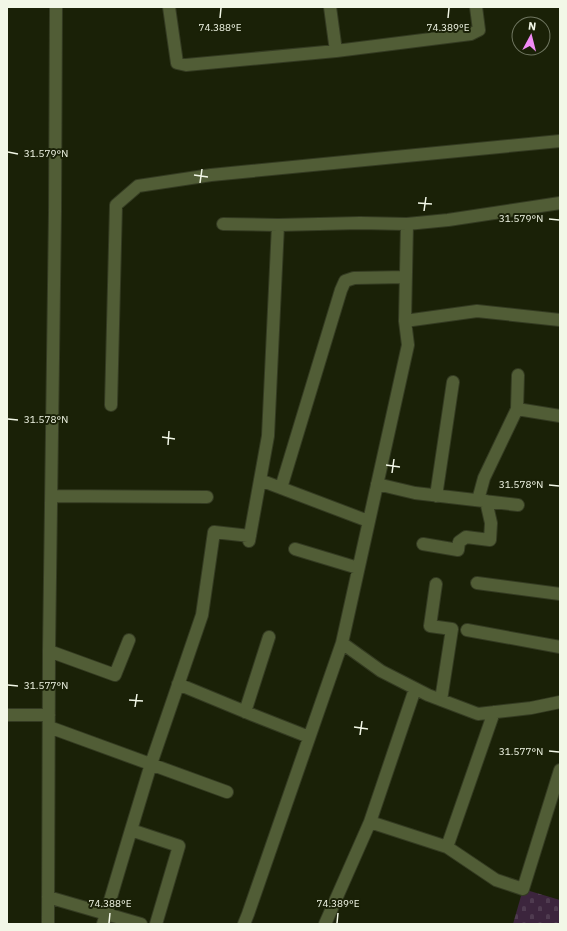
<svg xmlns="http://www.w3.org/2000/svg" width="567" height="931" viewBox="0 0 567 931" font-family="'IBM Plex Sans',sans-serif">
<defs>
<pattern id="cemetery-stones" width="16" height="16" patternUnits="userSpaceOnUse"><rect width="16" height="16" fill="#3c253d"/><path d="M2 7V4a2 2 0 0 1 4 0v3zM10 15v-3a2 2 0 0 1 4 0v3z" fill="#4f3b50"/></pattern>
</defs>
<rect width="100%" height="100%" fill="#1a2107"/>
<path fill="url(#cemetery-stones)" d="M523,889L560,900V924H513Z"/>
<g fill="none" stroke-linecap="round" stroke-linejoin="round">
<g stroke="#343b22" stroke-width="14">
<path id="minor" d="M169,7L177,63L186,65L336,51L471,34L479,30L476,7
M330,7L336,51
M223,224L278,225L360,223L407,224L448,220L560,203
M405,321L477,311L560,320
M111,405L116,205L138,186L211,175L560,141
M517,409L560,416
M260,480L368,521
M377,484L415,493L518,505
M281,488L341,290L345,281L354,278L405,277
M52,496L207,497
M436,496L453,382
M478,500L484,478L517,409L518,375
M249,541L268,436L278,225
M423,544L458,550L459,542L466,537L490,540L491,523L486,501
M295,549L358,568
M477,583L560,594
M436,584L430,626L452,629L441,700
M467,630L560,647
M342,643L381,671L428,695L478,714L531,708L560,702
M49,651L115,675L129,640
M178,684L253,715L309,737
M245,712L269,637
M7,715H49
M49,727L227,792
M370,822L447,847L496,880L523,889L560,770
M447,847L494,712
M48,897L141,924
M48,924L49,651L55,212L56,7
M103,924L131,830
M156,924L179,846L131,830L151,764L202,615L214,532L250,536
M244,924L248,914L342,643L408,345L405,321L407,224
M325,924L370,822L415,689"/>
</g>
<use href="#minor" stroke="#515d36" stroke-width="12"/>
</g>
<path fill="none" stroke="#f2f7e7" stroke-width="1.5" d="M220,18L221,8M448,18L449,8M8,152L18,154M194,175L208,177M200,183L202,169M418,203L432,204M424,211L426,197M549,219L559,220M8,419L18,420M162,437L175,439M168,445L169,431M386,465L400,467M392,473L394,459M549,485L559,486M8,685L18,686M129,700L143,701M135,707L137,694M354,727L368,729M360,735L362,721M549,751L559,752M109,923L110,913M337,923L338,913"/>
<g font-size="10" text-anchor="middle" fill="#f2f7e7" stroke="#1a2107" stroke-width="4" stroke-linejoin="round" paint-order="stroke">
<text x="220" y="31">74.388°E</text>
<text x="448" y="31">74.389°E</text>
<text x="46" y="157">31.579°N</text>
<text x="521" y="222">31.579°N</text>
<text x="46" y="423">31.578°N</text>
<text x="521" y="488">31.578°N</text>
<text x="46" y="689">31.577°N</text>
<text x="521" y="755">31.577°N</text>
<text x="110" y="907">74.388°E</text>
<text x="338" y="907">74.389°E</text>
</g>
<rect width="567" height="931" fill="none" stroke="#f2f7e7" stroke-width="16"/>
<g transform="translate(531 36) rotate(7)"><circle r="19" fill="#1a2107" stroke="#707761"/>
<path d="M0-3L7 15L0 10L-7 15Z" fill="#f18bf5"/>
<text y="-6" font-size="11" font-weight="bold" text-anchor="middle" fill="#f2f7e7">N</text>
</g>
</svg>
